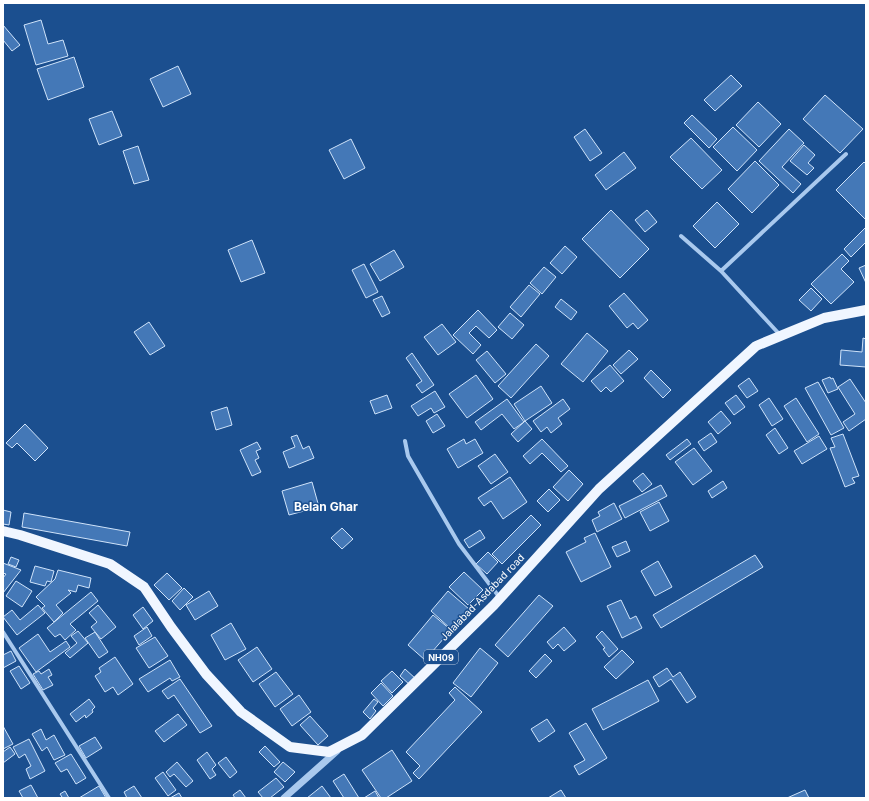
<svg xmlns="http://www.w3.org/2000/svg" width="869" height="801" viewBox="0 0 869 801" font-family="Inter,sans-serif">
<rect width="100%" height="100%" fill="#1b4f8f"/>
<path fill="#4478b7" stroke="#cfe3fa" d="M41,20L48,44L63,40L68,56L36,65L24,25Z
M3,25L20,45L12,51L3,40Z
M74,57L84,87L48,100L37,69Z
M178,66L191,94L163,107L150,79Z
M731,75L742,86L715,111L704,100Z
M825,95L863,129L840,153L803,119Z
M758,102L781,124L759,147L736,125Z
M112,111L122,136L99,145L89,119Z
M692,115L717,139L709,148L684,123Z
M733,127L757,150L737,171L713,147Z
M585,129L602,153L590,161L574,137Z
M789,129L804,143L782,167L801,184L793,193L759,161Z
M691,138L722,170L702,189L670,157Z
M351,139L365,168L344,179L329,150Z
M804,145L815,155L808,163L814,168L807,175L790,161Z
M138,146L149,180L134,184L123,151Z
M624,152L636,168L606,190L595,175Z
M755,161L779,185L752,213L728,189Z
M864,162L866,164V220L836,190Z
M717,202L739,224L715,248L693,226Z
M611,210L649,249L620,278L582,239Z
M647,210L657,222L645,232L635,220Z
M866,227V242L851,257L844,249Z
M252,240L265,273L241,282L228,250Z
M565,246L577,257L562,274L550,263Z
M394,250L404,267L380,281L370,264Z
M842,254L849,261L841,269L854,282L831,304L811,284Z
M364,264L378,292L366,298L352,270Z
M866,265V283L859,268Z
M544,267L556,277L542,294L530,283Z
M529,285L540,294L521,317L510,307Z
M811,288L822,299L811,311L799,300Z
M624,293L648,320L638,329L633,323L627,328L609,306Z
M382,296L390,313L382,317L373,300Z
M561,299L577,312L571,320L555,307Z
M478,310L497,330L489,338L476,326L469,333L481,345L473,354L453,335Z
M510,313L524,325L512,339L498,327Z
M149,322L165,346L150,355L134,332Z
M442,324L456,342L438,355L424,337Z
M587,333L608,351L583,382L561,364Z
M863,338L866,339V367L840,365L841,350L862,352Z
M536,344L549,356L511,398L498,386Z
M629,350L638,359L621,374L613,365Z
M487,351L506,374L495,383L476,360Z
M412,353L434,385L422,393L416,385L422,381L406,358Z
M610,365L624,381L611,392L606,387L601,392L591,381Z
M651,370L671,390L663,398L644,378Z
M476,375L493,399L467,418L449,394Z
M830,377L831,379L833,378L838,389L828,393L822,380Z
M749,378L758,391L747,398L738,386Z
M850,379L866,403V419L849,431L843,422L855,414L838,387Z
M818,382L844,428L831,435L805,388Z
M541,386L552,403L525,421L514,404Z
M435,391L445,407L434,413L431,408L418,416L411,406Z
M387,395L392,408L375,414L370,401Z
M736,395L745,407L734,415L725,403Z
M769,398L783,419L772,426L759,405Z
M796,398L819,434L807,442L784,406Z
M507,399L524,422L514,429L502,414L481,430L475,422Z
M563,399L570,409L558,418L562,424L551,433L547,427L541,432L533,421Z
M227,407L232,425L216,430L211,412Z
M721,411L731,423L718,434L708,422Z
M437,414L445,426L433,433L426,421Z
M525,421L532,429L518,442L511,434Z
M25,424L48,448L35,461L17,443L12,448L6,443Z
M775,428L788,448L779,454L766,435Z
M711,433L717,442L704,451L698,442Z
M843,434L859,476L852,478L855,483L845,487L830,448L835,447L831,438Z
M297,435L303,449L309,446L314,458L289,468L283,452L295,447L291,437Z
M819,436L827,449L802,464L794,451Z
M464,439L466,444L475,439L483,453L458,468L447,449Z
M542,439L568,466L561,472L542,453L530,464L523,456Z
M687,439L691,444L670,460L666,455Z
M257,442L261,449L256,451L259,458L255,460L261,472L252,476L240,450Z
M694,448L712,471L693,485L675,462Z
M495,454L508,472L491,484L478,466Z
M569,470L583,484L568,501L553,487Z
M643,473L652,484L642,492L633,481Z
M510,477L527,502L503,519L491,501L484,506L478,498Z
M723,481L727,488L712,498L708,491Z
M312,482L319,507L289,515L282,491Z
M661,485L667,496L625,518L619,506Z
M549,489L560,500L548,512L537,501Z
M659,502L669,521L650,531L640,512Z
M614,503L622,519L597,532L592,520L600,516L598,512Z
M3,510L11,512L9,525L3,524Z
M24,513L130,532L127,546L22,527Z
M531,515L541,525L502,564L492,554Z
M342,528L353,539L342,549L331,538Z
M480,530L485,538L469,548L464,540Z
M595,533L611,567L581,582L566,552L586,542L584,538Z
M626,541L630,551L617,557L612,547Z
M488,552L498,562L487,574L476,564Z
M755,555L763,567L661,628L653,615Z
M11,557L19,560L16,567L8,564Z
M658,561L672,587L655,596L641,571Z
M3,563L21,570L3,593V578L6,574L3,573Z
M35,566L54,571L51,582L47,581L45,586L30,582Z
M58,570L91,578L89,588L78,585L76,592L68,590L71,593L56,605L63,613L54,622L42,608L45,606L36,597L55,579Z
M464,572L483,590L468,605L449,587Z
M167,573L182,588L169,600L154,585Z
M16,581L32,591L22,607L6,596Z
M184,588L193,597L180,610L172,601Z
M209,591L218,606L195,620L186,605Z
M448,591L469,609L451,629L431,611Z
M91,592L98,601L70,624L76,630L65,640L60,634L55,637L47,628Z
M539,595L553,606L508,657L495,645Z
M621,600L630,619L636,616L642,628L622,638L607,606Z
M38,605L45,613L17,635L3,617L12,610L20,620Z
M98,605L116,627L101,639L91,627L97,622L89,613Z
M143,607L153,621L143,629L133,615Z
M433,615L451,630L425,660L408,645Z
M231,623L246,649L225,660L211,635Z
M147,627L152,636L139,645L134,636Z
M564,627L576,641L564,651L558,644L553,649L547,642Z
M78,631L88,643L70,658L65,653L77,643L71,636Z
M602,631L618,649L609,657L603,649L605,648L596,637Z
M95,632L108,652L99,658L85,638Z
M38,634L50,652L66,641L70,647L36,672L19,648Z
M155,637L168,656L149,668L136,648Z
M257,647L272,669L253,682L238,660Z
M480,648L498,663L471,697L453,683Z
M622,650L634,662L616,679L604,667Z
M11,651L16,661L3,668V655Z
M545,654L552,661L536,678L529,671Z
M115,657L133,684L118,695L113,687L105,692L95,676L101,672L99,668Z
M170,660L180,677L172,681L170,678L148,692L139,679Z
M19,666L30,683L21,689L10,671Z
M667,668L673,677L680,672L696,697L687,703L671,679L659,687L653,677Z
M49,669L52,675L48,677L53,685L43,690L33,674L39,671L41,674Z
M405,669L416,679L410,685L400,676Z
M392,671L403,682L392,693L381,681Z
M276,672L293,694L275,707L259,684Z
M180,679L212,726L200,733L174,695L168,699L162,691Z
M648,680L659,701L603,730L592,709Z
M381,683L393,696L383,706L371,693Z
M455,687L482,712L419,779L413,773L420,766L406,752L455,700L449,693Z
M299,695L311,712L292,726L280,709Z
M89,699L95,707L92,710L93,712L86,718L85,715L76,722L70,714Z
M374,699L378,702L373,708L376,711L370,719L363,712Z
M178,714L187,725L164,742L155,731Z
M310,716L328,736L318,745L300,725Z
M547,719L555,731L539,742L531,729Z
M586,723L607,758L579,775L574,766L585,760L569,733Z
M3,726L13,744L3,749Z
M41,729L46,740L54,735L65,755L54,760L47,747L42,751L32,734Z
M95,737L102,748L86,758L79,746Z
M29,739L45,771L30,779L26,769L31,766L25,754L19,758L13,747Z
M265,746L280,762L274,767L259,752Z
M10,747L15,754L3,763V752Z
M392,750L412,781L386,798H381L362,770Z
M207,752L216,765L212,769L216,775L210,779L197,760Z
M71,754L86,778L76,784L67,769L61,772L55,763Z
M226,757L237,772L230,778L218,763Z
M177,762L193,781L186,787L174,774L170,777L166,772Z
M283,762L295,772L285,782L274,772Z
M163,772L176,790L168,796L155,778Z
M344,774L359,798H344L333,781Z
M276,778L284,787L270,798H263L258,792Z
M31,785L38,798H23L19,791Z
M99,786L106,798H79Z
M134,786L142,798H127L124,792Z
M322,786L331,798H307Z
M240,790L246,798H235L233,795Z
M561,790L566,798H548Z
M805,790L809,798H787Z
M65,791L69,798H60L62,797L60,794Z
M375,791L379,798H364Z
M179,793L182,798H170Z"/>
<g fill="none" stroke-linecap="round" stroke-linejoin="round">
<path stroke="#a9c9ee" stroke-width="4" d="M681,236L721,271L781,336
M721,271L846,154
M405,441L408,456L459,544L500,598
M3,632L109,798"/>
<path stroke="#a9c9ee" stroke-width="7" d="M284,798L337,751"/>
<path stroke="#f0f6ff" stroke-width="10" d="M3,531L20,535L110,564L144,587L171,627L206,674L241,712L290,747L329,752L362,735L494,605L599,489L756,346L824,318L866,310"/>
</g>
<g text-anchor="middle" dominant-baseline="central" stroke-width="3" stroke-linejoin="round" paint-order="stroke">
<rect fill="#1b4f8f" stroke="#bbcadd" stroke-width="1" x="424" y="650" width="34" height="14" rx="3"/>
<g font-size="9" font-weight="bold" fill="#fff">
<text x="441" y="657">NH09</text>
</g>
<g font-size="10" fill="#fff" stroke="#1b4f8f">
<text transform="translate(482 597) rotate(-46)">Jalalabad-Asdabad road</text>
</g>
<g font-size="12" font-weight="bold" fill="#fff" stroke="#1b4f8f">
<text x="326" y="506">Belan Ghar</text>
</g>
</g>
<rect width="869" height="801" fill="none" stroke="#ffffff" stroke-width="8"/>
</svg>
